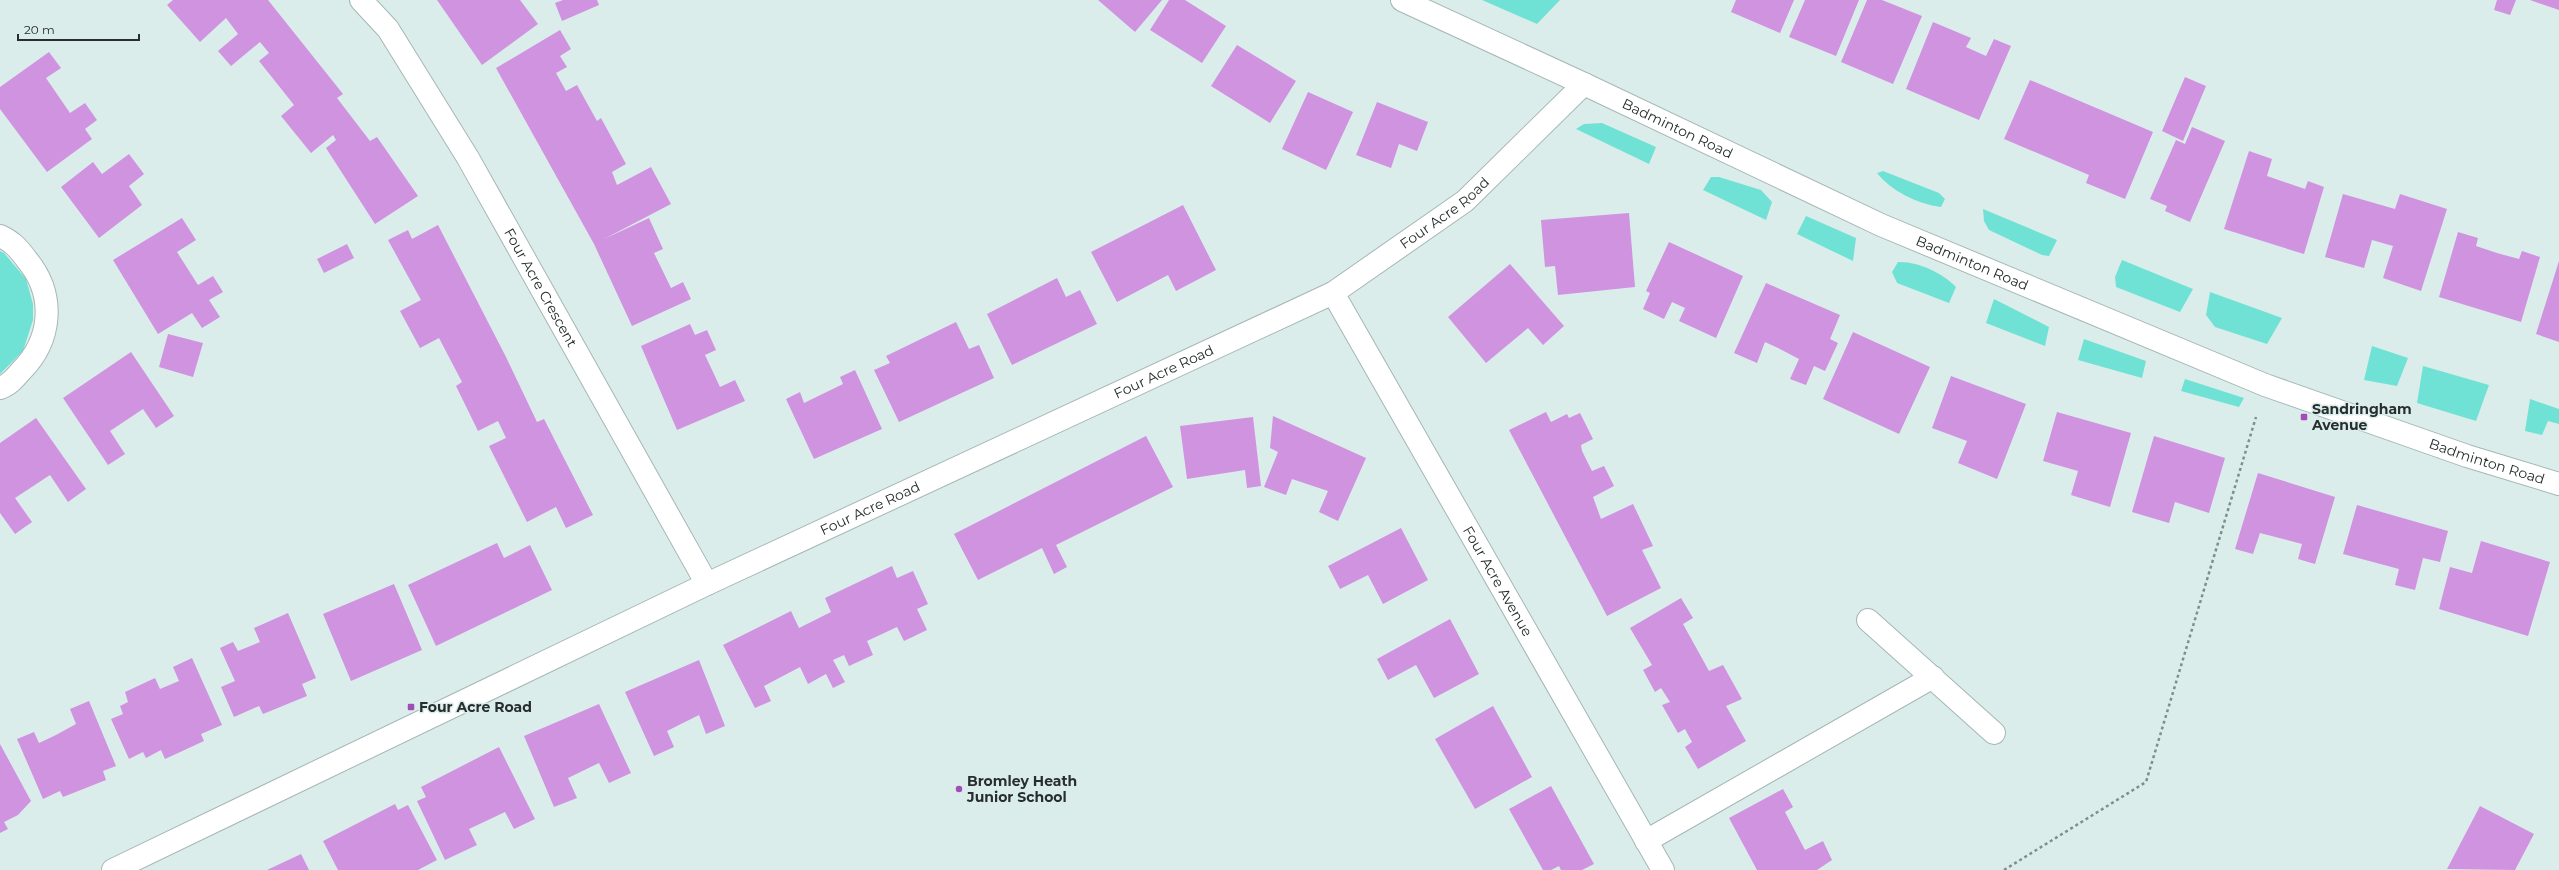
<svg xmlns="http://www.w3.org/2000/svg" width="2559" height="870" viewBox="0 0 2559 870" font-family="Montserrat,sans-serif">
<rect width="100%" height="100%" fill="#dbedeb"/>
<path fill="#6fe2d5" d="M1482,0H1560L1537,24Z
M1602,123L1656,147L1649,164L1576,129L1584,124Z
M1883,171L1939,193L1945,199L1941,207C1918,204 1891,191 1877,173Z
M1711,177H1719L1761,190L1772,202L1766,220L1703,190Z
M1983,209L2057,240L2049,256L2042,255L1989,230L1984,221Z
M1806,216L1856,238L1853,261L1797,234Z
M0,251L4,253L26,279L33,304V320L23,351L0,374Z
M2122,260L2193,289L2180,312L2116,287L2115,277Z
M1898,262C1917,261 1943,273 1956,287L1949,303L1897,283L1892,272Z
M2210,292L2282,318L2267,344L2215,327L2206,315Z
M1994,299L2049,327L2045,346L1986,323Z
M2084,339L2146,361L2142,378L2078,360Z
M2372,346L2408,358L2397,386L2364,380Z
M2423,366L2489,385L2476,421L2417,403Z
M2185,379L2244,398L2239,407L2181,391Z
M2530,399L2559,409V424L2548,421L2542,435L2525,431Z"/>
<path fill="#cf93e0" d="M173,0H268L343,94L337,98L370,141L377,137L418,196L375,224L326,148L336,140L333,135L311,153L281,116L294,105L259,61L269,53L260,42L231,66L218,51L238,34L226,18L200,42L167,5Z
M437,0H520L538,24L482,65Z
M563,0H597L599,5L562,21L555,3Z
M1098,0H1162L1135,32Z
M1169,0H1185L1226,26L1202,63L1150,30Z
M1736,0H1794L1780,33L1731,12Z
M1805,0H1859L1836,56L1789,37Z
M1867,0H1882L1922,16L1893,84L1841,62Z
M2497,0H2516L2510,15L2494,10Z
M2530,0H2559V10Z
M1933,22L1971,38L1966,47L1986,56L1994,39L2011,46L1979,120L1906,89Z
M560,30L571,49L560,56L567,67L556,73L566,91L577,85L597,121L601,118L626,164L612,172L617,185L651,167L671,204L604,239L649,218L663,249L654,253L671,288L683,282L691,299L632,326L594,244L496,68Z
M1237,45L1296,81L1270,123L1211,86Z
M49,52L61,68L46,78L70,113L85,103L97,120L85,129L92,139L47,172L0,109V87Z
M2185,77L2206,86L2183,141L2162,131Z
M2030,80L2153,132L2125,199L2086,183L2089,175L2004,139Z
M1308,92L1353,112L1326,170L1282,149Z
M1377,102L1428,122L1417,151L1399,144L1391,168L1356,155Z
M2192,127L2225,141L2190,222L2165,211L2167,206L2150,199L2176,140L2185,144Z
M2249,151L2272,159L2267,176L2305,189L2308,181L2324,187L2304,254L2224,229Z
M129,154L144,174L129,186L142,205L99,238L61,187L93,162L102,174Z
M2343,194L2395,209L2400,194L2447,209L2421,291L2383,278L2393,246L2372,240L2364,268L2325,257Z
M1183,205L1216,270L1176,291L1168,275L1117,302L1091,252Z
M1629,213L1635,287L1558,295L1555,266L1545,267L1541,220Z
M182,218L196,240L177,252L198,285L213,276L223,292L209,300L220,317L202,328L192,313L158,334L113,260Z
M438,225L506,357L537,422L544,419L593,515L566,528L556,507L527,522L489,446L506,438L498,421L478,431L456,386L462,382L439,338L420,348L400,311L421,300L388,240L408,230L412,239Z
M2458,232L2478,238L2476,246L2497,253L2519,259L2522,251L2540,257L2521,322L2439,297Z
M1669,242L1743,276L1716,338L1679,321L1685,308L1672,302L1664,319L1643,309L1650,293L1646,291Z
M347,244L354,258L324,273L317,259Z
M2559,261V342L2536,334Z
M1510,264L1564,326L1543,345L1528,328L1486,363L1448,317Z
M1057,278L1066,297L1080,290L1097,324L1012,365L987,314Z
M1766,283L1840,315L1830,339L1838,343L1825,371L1814,366L1806,385L1790,379L1799,359L1778,348L1765,342L1757,363L1734,353Z
M956,322L969,349L979,345L994,378L899,422L874,370L890,363L886,356Z
M690,324L695,335L707,330L716,350L705,355L720,387L735,380L745,401L677,430L641,346Z
M1853,332L1930,367L1899,434L1823,399Z
M168,334L203,343L193,377L159,367Z
M131,352L174,416L156,428L143,409L110,431L125,454L108,465L63,398Z
M855,370L882,429L814,459L786,399L800,392L804,403L843,384L840,377Z
M1951,376L2026,404L1997,479L1958,463L1967,441L1932,428Z
M1546,412L1551,422L1567,414L1569,418L1580,413L1593,439L1581,445L1582,451L1592,471L1604,466L1614,486L1593,497L1601,519L1633,504L1653,546L1642,550L1661,588L1607,616L1509,430Z
M2057,412L2131,433L2110,507L2071,495L2078,471L2043,461Z
M1273,416L1366,458L1338,521L1319,512L1328,491L1292,479L1286,495L1264,487L1278,452L1270,448Z
M1253,417L1261,486L1247,488L1245,470L1187,479L1180,426Z
M36,418L86,489L68,502L50,475L15,498L32,522L15,534L0,513V443Z
M1146,436L1173,487L1056,545L1067,567L1054,574L1042,548L978,580L954,534Z
M2154,436L2225,458L2209,513L2175,502L2169,523L2132,512Z
M2258,473L2335,497L2315,564L2298,559L2302,544L2260,533L2253,554L2235,549Z
M2357,505L2448,531L2440,562L2423,558L2415,590L2395,585L2399,569L2343,554Z
M1401,528L1428,580L1383,604L1368,575L1340,589L1328,566Z
M2481,541L2550,562L2528,636L2439,609L2450,567L2472,573Z
M497,543L504,558L530,545L552,590L436,646L408,585Z
M892,566L897,578L913,571L928,604L917,609L927,630L904,641L897,627L867,641L873,655L849,666L844,655L833,660L845,682L833,688L826,674L808,684L800,667L764,686L771,701L755,708L723,645L791,611L799,628L831,612L825,598Z
M394,584L422,650L351,681L323,614Z
M1681,598L1693,618L1683,624L1709,671L1723,665L1742,699L1726,706L1746,741L1698,769L1685,747L1692,742L1685,729L1678,733L1662,705L1670,702L1661,688L1655,692L1643,670L1652,665L1630,628Z
M288,613L316,678L302,684L307,696L263,714L259,706L234,717L221,687L235,681L220,648L233,642L238,651L260,642L254,628Z
M1450,619L1479,674L1434,698L1416,665L1388,680L1377,659Z
M192,658L222,725L201,734L204,741L165,759L161,750L146,758L143,752L129,759L111,719L123,714L120,706L128,702L125,692L155,678L160,689L179,681L173,667Z
M699,660L725,726L706,734L699,715L667,731L674,747L654,756L625,692Z
M89,701L116,766L103,771L106,780L63,797L60,791L43,799L17,739L34,732L39,743L56,735L76,724L70,709Z
M599,704L631,773L609,783L599,763L568,778L577,798L554,807L524,736Z
M1493,706L1532,777L1475,809L1435,739Z
M0,744L31,801L18,815L4,822L8,829L0,833Z
M499,747L535,819L514,829L505,812L469,829L477,845L445,860L417,801L426,797L421,787Z
M1551,786L1594,864L1582,870H1561L1559,866L1551,870H1543L1509,809Z
M1783,789L1793,807L1785,812L1805,850L1823,841L1832,860L1817,870H1757L1729,818Z
M395,804L398,810L408,805L437,860L418,870H338L323,841Z
M2480,806L2534,834L2515,870L2447,869Z
M301,854L309,870H267Z"/>
<g fill="none" stroke-linecap="round" stroke-linejoin="round">
<g stroke="#a5b7b4" stroke-width="24">
<path id="lane" d="M1868,620L1994,733
M1646,841L1933,677"/>
</g>
<g stroke="#a5b7b4" stroke-width="24">
<g id="street">
<path id="s1" d="M361,0L388,29L468,158L707,584"/>
<path d="M0,236C13,242 19,249 27,260C56,295 52,340 21,371C14,379 9,385 0,388"/>
<path id="s2" d="M1333,293L1663,870"/>
<path id="s3" d="M113,870L707,584L1333,293L1465,201L1584,84"/>
</g>
</g>
<g stroke="#a5b7b4" stroke-width="24">
<g id="primary">
<path id="s4" d="M1402,0L1584,84L1881,225L2265,385L2467,456L2559,484"/>
</g>
</g>
<path stroke="#818d8c" stroke-width="2.5" stroke-dasharray="3 3" stroke-linecap="butt" d="M2004,870L2146,782L2256,417"/>
<use href="#lane" stroke="#fff" stroke-width="22"/>
<use href="#street" stroke="#fff" stroke-width="22"/>
<use href="#primary" stroke="#fff" stroke-width="22"/>
</g>
<g fill="#a24cb9" stroke="#dbedeb" stroke-width="1.5">
<rect x="2300" y="413" width="8" height="8" rx="2"/>
<rect x="407" y="703" width="8" height="8" rx="2"/>
<circle cx="959" cy="789" r="4"/>
</g>
<g text-anchor="middle" dominant-baseline="central" stroke-width="3" stroke-linejoin="round" paint-order="stroke">
<g font-size="14" fill="#272e2d" stroke="#dbedeb">
<text stroke="none"><textPath href="#s4" startOffset="304">Badminton Road</textPath></text>
<text stroke="none"><textPath href="#s3" startOffset="1487">Four Acre Road</textPath></text>
<text stroke="none"><textPath href="#s4" startOffset="628">Badminton Road</textPath></text>
<text stroke="none"><textPath href="#s1" startOffset="340">Four Acre Crescent</textPath></text>
<text stroke="none"><textPath href="#s3" startOffset="1163">Four Acre Road</textPath></text>
<text stroke="none"><textPath href="#s4" startOffset="1180">Badminton Road</textPath></text>
<text stroke="none"><textPath href="#s3" startOffset="839">Four Acre Road</textPath></text>
<text stroke="none"><textPath href="#s2" startOffset="332">Four Acre Avenue</textPath></text>
</g>
<g font-size="14" font-weight="bold" fill="#272e2d" stroke="#dbedeb" text-anchor="start">
<text x="2312" y="409">Sandringham<tspan x="2312" dy="16">Avenue</tspan></text>
<text x="419" y="707">Four Acre Road</text>
<text x="967" y="781">Bromley Heath<tspan x="967" dy="16">Junior School</tspan></text>
</g>
</g>
<path d="M18 34v6h121v-6" fill="none" stroke="#272e2d" stroke-width="2"/>
<text x="24" y="34" font-size="12" fill="#272e2d" stroke="#dbedeb" stroke-width="3" paint-order="stroke">20 m</text>
</svg>
